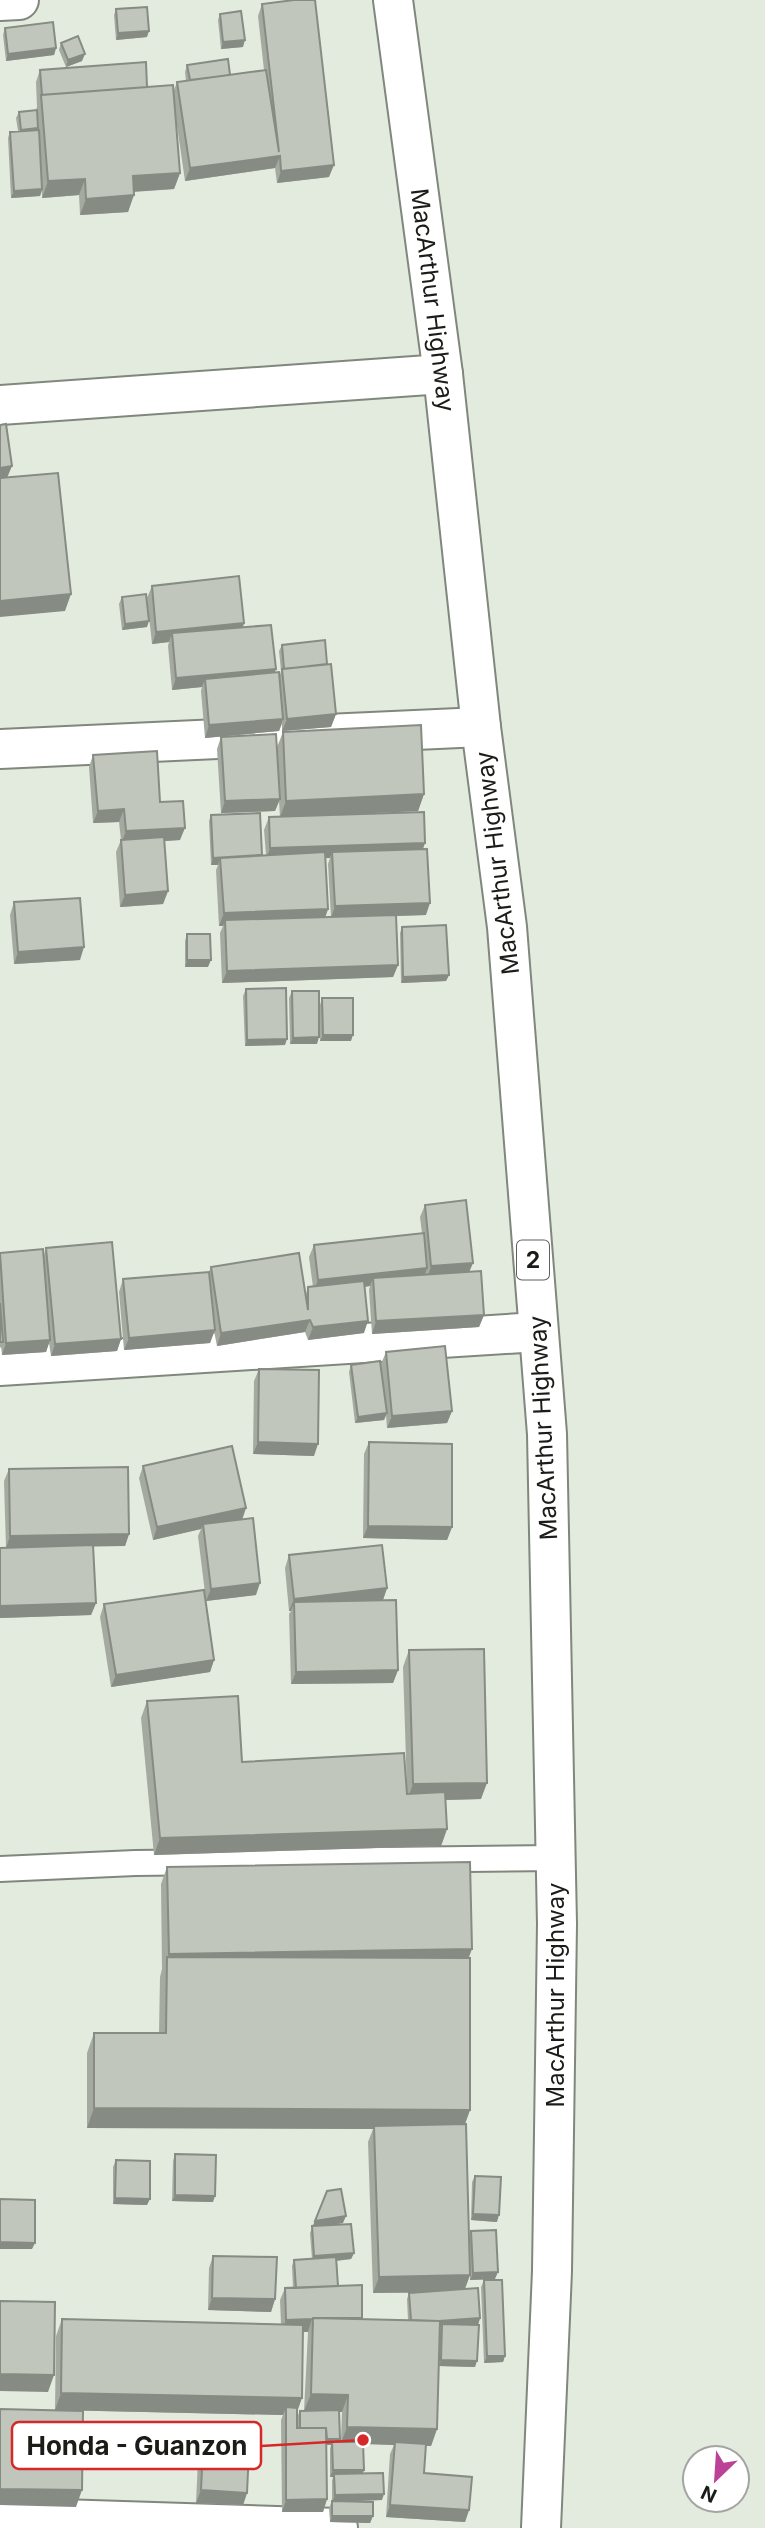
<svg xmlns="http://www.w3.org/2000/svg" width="765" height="2528" viewBox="0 0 765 2528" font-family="Inter,sans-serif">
<rect width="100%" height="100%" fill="#e3eade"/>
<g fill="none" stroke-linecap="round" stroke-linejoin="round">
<g stroke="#80877c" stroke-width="28">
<path id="service" d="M0,1869L135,1863L556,1858"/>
</g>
<g stroke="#80877c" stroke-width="42">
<path id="minor" d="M0,1L19,0
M0,405L443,374
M0,749L481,727
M0,1366L538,1332
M0,2515L29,2518L338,2528"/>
</g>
<g stroke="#80877c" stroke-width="42">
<path id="trunk" d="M393,0L443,374L481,727L507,927L547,1434L557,1924L552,2271L541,2528"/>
</g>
<use href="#service" stroke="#fff" stroke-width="24"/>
<use href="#minor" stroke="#fff" stroke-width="38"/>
<use href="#trunk" stroke="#fff" stroke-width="38"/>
</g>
<path fill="#a5aaa1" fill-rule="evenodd" d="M262,4L329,177L277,183L275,168L185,181L174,105L180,173L174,189L134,192L128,212L80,215L79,195L42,198V191L40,196L11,198L8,138L10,132L18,131L16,118L19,112L36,110L37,107L36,82L40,70L173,93L177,82L186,81L185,72L187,65L230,75L264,70L258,16Z
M116,9L147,37L116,40L114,15Z
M220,14L243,47L221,49L218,20Z
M5,28L56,48L54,55L6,61L3,35Z
M61,43L82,61L66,67L59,50Z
M152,586L244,623L243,627L276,669L274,673L280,675L281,671L279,651L282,645L327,664L336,714L331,727L282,731V724L279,731L205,738L201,691L202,687L172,690L168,646L169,642L152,644L147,598Z
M122,597L147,627L122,630L119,604Z
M283,732L424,794L418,811L287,817L423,849L426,915L396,916L398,965L393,977L222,983L220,933L223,926H219L216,870L218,865H211L209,821L211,815L262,855H266L264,830L269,817H280L279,801L275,811L221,813L217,749L221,737L277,747ZM325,858H330L328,864L331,917H325L328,909Z
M93,755L180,840L164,841L168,891L163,904L120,907L116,852L121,840L119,822L93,823L89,767Z
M14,902L80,960L14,964L10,915Z
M402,927L449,975L446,981L401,983L400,933Z
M187,934L208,967H185V941Z
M246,989L285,1045L245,1046L243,996Z
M292,991L317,1044H290L289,998Z
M322,998L351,1041H320V1005Z
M425,1205L469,1272L484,1315L479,1327L372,1334L369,1290L370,1286L364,1287V1333L308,1340L305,1332L217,1346L214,1331L210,1343L124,1350L119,1292L123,1279L209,1272L211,1267L306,1294L308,1287H313L309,1257L314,1245L422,1233L420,1217Z
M46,1248L121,1339L117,1351L51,1356L49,1343L46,1352L2,1355L1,1346L0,1349V1253L44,1255Z
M386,1352L452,1411L447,1423L387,1428L386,1415L384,1420L355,1423L349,1372L351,1365L384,1390L381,1364Z
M259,1369L314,1456L253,1454L254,1381Z
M369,1442L452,1527L447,1540L363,1538L364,1454Z
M143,1466L246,1508L242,1519L256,1595L206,1601L198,1536L201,1529L153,1540L139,1478Z
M9,1469L129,1534L125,1546H93L96,1603L91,1615L0,1618V1548H6L4,1481Z
M289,1555L387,1588L383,1600L398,1670L393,1683L291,1684L289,1614L291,1611H289L285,1568Z
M104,1604L214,1660L210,1672L111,1687L100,1617Z
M409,1650L481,1799L445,1800L447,1829L441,1846L154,1855L141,1718L147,1701L242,1762L407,1790L403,1667Z
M167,1867L468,1958L470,2110L465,2124L469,2238L471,2231L495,2279L470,2280L469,2240L470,2275L465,2289L480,2318L478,2325L475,2367L439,2366L440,2331L441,2327H440L437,2429L431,2446H426L424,2473L469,2510L465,2522L386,2517L390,2454L394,2445L364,2444V2470L363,2473L382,2500L345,2501L373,2516L370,2523L330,2522L329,2508L332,2501V2481L333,2477H330V2449L331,2445H327V2499L323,2512H282L281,2420L283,2415L55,2410L56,2336L62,2319L281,2324L280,2300L285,2288H293L292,2266L294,2260L312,2259L310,2233L327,2191L343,2223L330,2225L354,2253L351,2259L337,2261L338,2286L362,2319L408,2320L407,2299L409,2293H412H373L368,2142L373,2129L87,2128V2053L94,2033H159L160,1977L162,1969L161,1884ZM303,2332H308L304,2411H300L297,2417ZM339,2411L342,2412L341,2442H339L340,2439Z
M175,2154L213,2202L172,2201L173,2161Z
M116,2160L147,2205L113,2204V2167Z
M475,2176L497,2222L471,2220L472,2182Z
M213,2256L275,2299L271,2312L208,2310L209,2268Z
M484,2280L505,2356L503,2362L484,2363L481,2287Z
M204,2426L247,2493L243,2505L196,2503L199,2438Z"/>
<path fill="#868b83" d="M149,31L147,37L116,40L118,33Z
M245,40L243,47L221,49L223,42Z
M56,48L54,55L6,61L8,54Z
M85,54L82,61L66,67L68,60Z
M280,156L275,168L185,181L190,168Z
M334,165L329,177L277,183L281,171Z
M180,173L174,189L127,192L133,176Z
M85,179L79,195L42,198L48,181Z
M42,189L40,196L11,198L14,191Z
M134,195L128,212L80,215L86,199Z
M12,466L7,478L0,479V468Z
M71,594L65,611L0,617V601Z
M149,621L147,627L122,630L125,624Z
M244,623L240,635L172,633L169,642L152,644L156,632Z
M276,669L271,681L205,679L202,687L172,690L176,678Z
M336,714L331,727L282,731L287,719Z
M283,719L279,731L205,738L209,725Z
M424,794L418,811L280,817L286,801Z
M280,799L275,811L221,813L225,801Z
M124,809L119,822L93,823L98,811Z
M185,828L180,840L121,844L126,831Z
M425,843L421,855L332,852L330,858L266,860L270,848Z
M213,858H220L218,865H211Z
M168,891L163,904L120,907L125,895Z
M430,903L426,915L331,918L335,906Z
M328,909L324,921L225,920L223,926H219L224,913Z
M84,947L80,960L14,964L18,952Z
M187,960H211L208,967H185Z
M398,965L393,977L222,983L227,971Z
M449,975L446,981L401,983L403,977Z
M323,1035H353L351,1041H320Z
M319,1037L317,1044H290L293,1038Z
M287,1039L285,1045L245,1046L247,1040Z
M473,1263L468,1275L427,1279L431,1266Z
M427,1268L423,1280L373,1278L370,1286L313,1293L318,1280Z
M484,1315L479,1327L372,1334L376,1321Z
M310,1320L305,1332L217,1346L221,1333Z
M368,1321L364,1333L308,1340L313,1327Z
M215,1330L210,1343L124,1350L129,1338Z
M121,1339L117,1351L51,1356L55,1344Z
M50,1340L46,1352L2,1355L6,1343Z
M452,1411L447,1423L387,1428L392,1416Z
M387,1413L384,1420L355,1423L358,1417Z
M258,1442L318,1444L314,1456L253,1454Z
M246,1508L242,1520L203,1524L201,1529L153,1540L157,1527Z
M368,1526L452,1527L447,1540L363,1538Z
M129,1534L125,1546L6,1548L10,1536Z
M260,1583L256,1595L206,1601L211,1589Z
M387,1588L383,1600L294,1602L291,1611H289L294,1599Z
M96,1603L91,1615L0,1618V1606Z
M214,1660L210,1672L111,1687L116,1675Z
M398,1670L393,1683L291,1684L296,1672Z
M487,1783L481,1799L407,1801L413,1784Z
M447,1829L441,1846L154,1855L160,1838Z
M472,1949L466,1965L167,1959L169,1954Z
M94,2108L470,2110L463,2129L374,2126L373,2129L87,2128Z
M175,2195L215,2196L213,2202L172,2201Z
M115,2198L150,2199L147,2205L113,2204Z
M473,2214L499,2215L497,2222L471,2220Z
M346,2216L343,2223L312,2228L315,2221Z
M0,2242L35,2243L32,2249H0Z
M354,2253L351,2259L312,2263L314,2256Z
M498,2272L495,2279L470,2280L473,2273Z
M470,2275L464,2291L373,2293L379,2277Z
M212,2298L275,2299L271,2312L208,2310Z
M480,2318L478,2325L442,2324L441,2327L409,2329L411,2323Z
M312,2319L308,2332H281L286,2320Z
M487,2356H505L503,2362L484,2363Z
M441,2360L477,2361L475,2367L439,2366Z
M0,2374L54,2375L48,2392L0,2391Z
M61,2393L302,2398L296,2415L286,2407L283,2415L55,2410Z
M311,2394L348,2395L342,2412L304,2411Z
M347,2427L437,2429L431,2446L395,2445V2442L394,2445L341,2443Z
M327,2439H340L338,2445L332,2442L331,2445H324Z
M333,2470H364L361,2477L334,2474L333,2477H330Z
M0,2489L82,2490L76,2507L0,2505Z
M201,2490L247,2493L243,2505L196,2503Z
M384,2494L382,2500L332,2502L335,2495Z
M327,2499L323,2512H282L286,2500Z
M390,2505L469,2510L465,2522L386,2517Z
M332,2516H373L370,2523L330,2522Z"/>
<path fill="#c0c6bb" stroke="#868b83" stroke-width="2" d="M294,0H315L334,165L281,171L280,156L190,168L177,82L266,70L279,152L262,4Z
M147,7L149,31L118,33L116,9Z
M241,11L245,40L223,42L220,14Z
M53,22L56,48L8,54L5,28Z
M78,36L85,54L68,60L61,43Z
M228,59L230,75L190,80L187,65Z
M146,62L147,87L42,95L40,70Z
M173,85L180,173L133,176L134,195L86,199L85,179L48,181L41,95Z
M37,110L38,128L21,130L19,112Z
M39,130L42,189L14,191L10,132Z
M6,424L12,466L0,468V425Z
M58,473L71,594L0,601V478Z
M239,576L244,623L156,632L152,586Z
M146,594L149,621L125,624L122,597Z
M271,625L276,669L176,678L172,633Z
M325,640L327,664L284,669L282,645Z
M331,664L336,714L287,719L282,669Z
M279,672L283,719L209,725L205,679Z
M421,725L424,794L286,801L283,732Z
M276,734L280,799L225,801L221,737Z
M157,751L160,802L183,801L185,828L126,831L124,809L98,811L93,755Z
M424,812L425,843L270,848L269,817Z
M260,813L262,855L213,858L211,815Z
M164,837L168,891L125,895L121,840Z
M427,849L430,903L335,906L332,852Z
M325,852L328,909L224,913L220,858Z
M80,898L84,947L18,952L14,902Z
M396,915L398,965L227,971L225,920Z
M446,925L449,975L403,977L402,927Z
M187,934H210L211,960H187Z
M286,988L287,1039L247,1040L246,989Z
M292,991H319V1037L293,1038Z
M322,998H353V1035H323Z
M466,1200L473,1263L431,1266L425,1205Z
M424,1233L427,1268L318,1280L314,1245Z
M112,1242L121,1339L55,1344L46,1248Z
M43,1249L50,1340L6,1343L0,1253Z
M299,1253L308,1310V1287L364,1281L368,1321L313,1327L310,1320L221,1333L211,1267Z
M481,1271L484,1315L376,1321L373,1278Z
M209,1272L215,1330L129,1338L123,1279Z
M0,1303L3,1342H0Z
M445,1346L452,1411L392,1416L386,1352Z
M380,1361L387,1413L358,1417L351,1365Z
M259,1369L319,1370L318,1444L258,1442Z
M369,1442L452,1444V1527L368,1526Z
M232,1446L246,1508L157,1527L143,1466Z
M128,1467L129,1534L10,1536L9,1469Z
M253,1518L260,1583L211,1589L203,1524Z
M93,1545L96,1603L0,1606V1548Z
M382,1545L387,1588L294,1599L289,1555Z
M204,1590L214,1660L116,1675L104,1604Z
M396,1600L398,1670L296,1672L294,1602Z
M484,1649L487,1783L413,1784L409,1650Z
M238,1696L242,1762L404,1753L407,1794L445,1792L447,1829L160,1838L147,1701Z
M470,1862L472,1949L169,1954L167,1867Z
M167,1957L470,1958V2110L94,2108V2033H166Z
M466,2124L470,2275L379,2277L374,2126Z
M175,2154L216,2155L215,2196L175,2195Z
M116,2160L150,2161V2199L115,2198Z
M475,2176L501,2177L499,2215L473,2214Z
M341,2189L346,2216L315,2221L327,2191Z
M0,2199L35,2200V2243L0,2242Z
M351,2224L354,2253L314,2256L312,2226Z
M496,2230L498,2272L473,2273L471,2231Z
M213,2256L277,2257L275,2299L212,2298Z
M336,2257L338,2286L296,2288L294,2260Z
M484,2280H502L505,2356H487Z
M362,2285V2318H313V2319L286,2320L285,2288Z
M478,2288L480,2318L439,2321L411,2320L409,2293Z
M0,2301L55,2302L54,2375L0,2374Z
M313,2318L440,2321L437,2429L347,2427L348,2395L311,2394Z
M62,2319L303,2325L302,2398L61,2393Z
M442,2324L479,2325L477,2361L441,2360Z
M286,2407L297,2408V2428H326L327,2499L286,2500Z
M0,2409L83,2411L82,2490L0,2489Z
M339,2410L340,2439H327L326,2428H300V2411Z
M204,2426L250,2428L247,2493L201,2490Z
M332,2442H363L364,2470H333Z
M395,2442L426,2444L424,2473L472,2477L469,2510L390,2505Z
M383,2473L384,2494L335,2495L334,2474Z
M332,2501L373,2502V2516H332Z"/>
<g text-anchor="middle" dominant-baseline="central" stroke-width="5" stroke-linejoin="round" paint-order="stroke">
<rect fill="#fff" stroke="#5f605d" stroke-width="2" x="517" y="1240.5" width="32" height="39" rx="5"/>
<g font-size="23" font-weight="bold" fill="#1a1c18">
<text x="533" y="1260">2</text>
</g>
<g font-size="24" fill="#1a1c18" stroke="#fff">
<text transform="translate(433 300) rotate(83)">MacArthur Highway</text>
<text transform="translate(497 863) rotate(-97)">MacArthur Highway</text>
<text transform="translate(543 1428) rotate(-93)">MacArthur Highway</text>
<text transform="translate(555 1995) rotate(-90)">MacArthur Highway</text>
</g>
</g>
<path fill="none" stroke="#d62828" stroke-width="2.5" d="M363 2440L261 2446"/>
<circle fill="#d62828" stroke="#fff" stroke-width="2.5" cx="363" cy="2440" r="7"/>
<rect fill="#fff" stroke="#d62828" stroke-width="2.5" x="12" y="2422" width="249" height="47" rx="7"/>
<g font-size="26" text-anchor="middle" font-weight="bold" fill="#1a1c18">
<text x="137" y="2455">Honda - Guanzon</text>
</g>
<g transform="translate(716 2479) rotate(205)"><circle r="33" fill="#ffffff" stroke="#a3a4a3" stroke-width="2"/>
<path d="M0-5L12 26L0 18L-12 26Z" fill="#bb4296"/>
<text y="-10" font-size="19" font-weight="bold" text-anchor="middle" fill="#1a1c18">N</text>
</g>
</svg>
